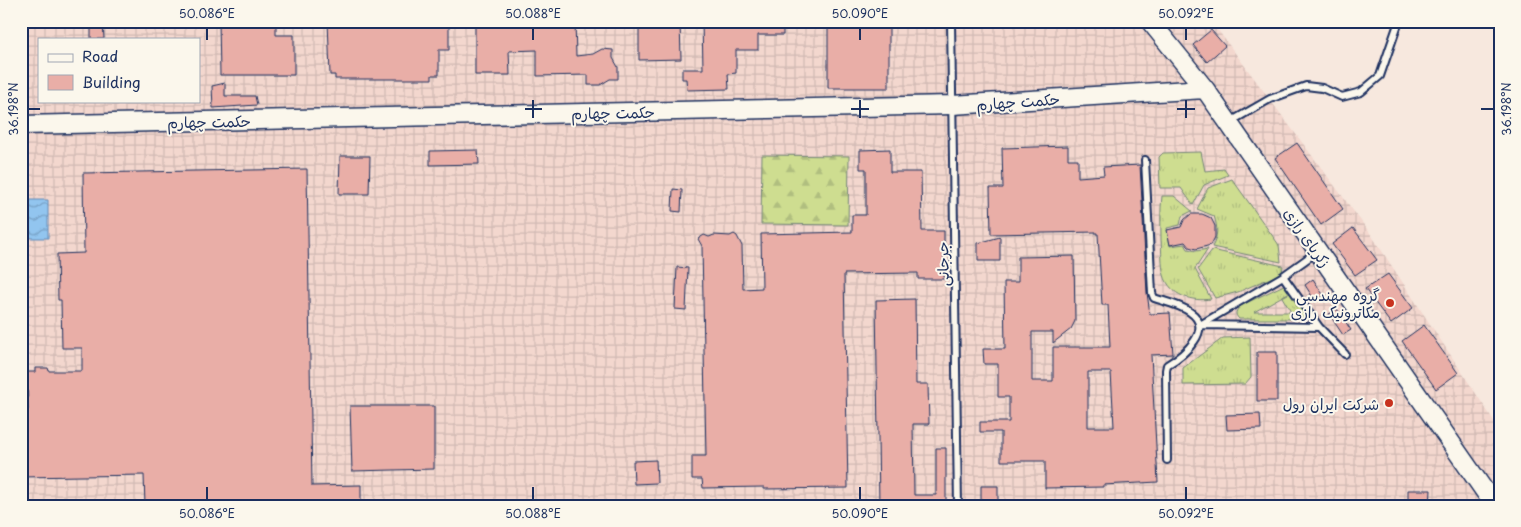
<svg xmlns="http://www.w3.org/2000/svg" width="1521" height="527" viewBox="0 0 1521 527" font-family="'Playpen Sans','Playpen Sans Arabic',sans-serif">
<defs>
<pattern id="industrial-grid" width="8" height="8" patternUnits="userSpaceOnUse" patternTransform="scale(1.25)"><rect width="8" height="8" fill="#f3d7ce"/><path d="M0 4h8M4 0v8" fill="none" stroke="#d0b9b3"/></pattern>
<pattern id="grass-tufts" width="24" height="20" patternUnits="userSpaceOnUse" patternTransform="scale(1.25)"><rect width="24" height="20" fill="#cedd90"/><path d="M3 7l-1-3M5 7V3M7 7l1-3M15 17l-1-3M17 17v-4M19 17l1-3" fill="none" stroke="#b0be7f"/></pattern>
<pattern id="forest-firs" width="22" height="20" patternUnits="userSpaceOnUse" patternTransform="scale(1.25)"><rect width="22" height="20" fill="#cedd90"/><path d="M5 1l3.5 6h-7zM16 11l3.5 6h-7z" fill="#b0be7f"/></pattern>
<pattern id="water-waves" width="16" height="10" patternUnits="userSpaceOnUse" patternTransform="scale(1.25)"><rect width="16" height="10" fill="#92c5ef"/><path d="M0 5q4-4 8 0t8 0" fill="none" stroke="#76a0c5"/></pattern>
</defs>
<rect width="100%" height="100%" fill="#f7e8de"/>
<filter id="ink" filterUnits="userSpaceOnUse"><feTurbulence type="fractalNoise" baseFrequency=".02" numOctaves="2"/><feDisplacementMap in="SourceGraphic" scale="10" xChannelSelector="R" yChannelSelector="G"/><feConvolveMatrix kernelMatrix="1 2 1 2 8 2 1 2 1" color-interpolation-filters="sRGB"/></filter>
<g filter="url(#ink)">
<path fill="url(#industrial-grid)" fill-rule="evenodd" d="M21,21H1211L1370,233L1500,430V506H21ZM39,39H199V101H39Z"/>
<path fill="url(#grass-tufts)" stroke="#748677" d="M1201,152L1205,171L1224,169L1228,175L1204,185L1193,205L1181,188H1160L1159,157L1163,153Z
M1232,179L1279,245L1281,262L1212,247C1218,236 1218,228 1214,216L1197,209L1208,188Z
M1162,196H1174L1192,211L1182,216L1180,225L1167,228L1170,246L1185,244L1188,249L1196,251L1208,249L1195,269L1211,299C1192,302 1170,296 1164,275C1161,265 1162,251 1161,240C1161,225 1160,211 1162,196Z
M1212,250L1283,266L1282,273L1238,292L1215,298L1198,269Z
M1286,284L1290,292L1254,312H1291L1282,297L1292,292L1306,315V318L1303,319H1239C1234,314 1236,311 1240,306Z
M1250,337L1251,377L1245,384L1183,385V368L1223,338Z"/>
<path fill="url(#forest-firs)" stroke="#748677" d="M762,155L849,156L848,225L761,224Z"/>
<path fill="url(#water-waves)" stroke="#6289b5" d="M30,200H48V238H30Z"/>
<path fill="#e9aea7" stroke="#1b2f5e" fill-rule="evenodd" d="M91,21H103L104,39H91Z
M219,21H276V35H294V75H220Z
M328,21H449V50H439V75H432V79H335V75H330Z
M475,21H575L576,56L593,54L602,49L613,50V58L618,67V79H610L600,85H588V75L537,76V50L509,51L510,75H475Z
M639,21H680L681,59L639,60Z
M702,21H783V35H758V50H736V73L728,74L729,89L687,90L686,79H682V69H703Z
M828,21H889V88H828Z
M1211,30L1225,46L1207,62L1193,45Z
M225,83V96H255L257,105L213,108L212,86Z
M1297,143L1343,209L1321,225L1275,158Z
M1068,146V159H1078V177L1104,175L1103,167L1140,165L1147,293L1150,314L1170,313L1173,354L1151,355L1158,482L1103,485V487L1045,488V461H1001V432H980V422H1009V397H998V364H984L983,349H1005L1004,282H1018V257L1074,256L1075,321L1071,329L1053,343V332H1032V381H1053V347H1110L1108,305H1102L1098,234H1096V232L991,234L990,188H1003L1002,148ZM1088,372H1111L1114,427H1088Z
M890,149V172H921L922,231H944V279H918V273L844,274L848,488L764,489V487L703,488L702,479H692V456H706L702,246L698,239L704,235L709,237L714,235L730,236L734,234L737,236L742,246L743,289L762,288L761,234L852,232V215H866V169H860V150Z
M478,150L479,164L430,165V151Z
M340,156H370L369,194H339Z
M307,169L312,486L361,485V506H145L144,475L21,477V410H28L27,372H35V368H48L49,371H82V348H62L61,300H58L57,254L84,253L83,173Z
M673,189L682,190L681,212L672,211Z
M1191,214H1202L1211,218L1215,226V237L1211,245L1196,249L1189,247L1185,242L1170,245L1167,230L1181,227L1184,220Z
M1353,228L1377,260L1355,275L1332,244Z
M1000,237V261H978V243Z
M677,267L688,268L686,310L675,309Z
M1388,274L1413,308L1391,324L1365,289Z
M1313,279L1324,296L1315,301L1305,285Z
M915,299L916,384H928L929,424H913L914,495H936V448H946V506H879L876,300Z
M1337,309L1351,330L1343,335L1329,314Z
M1424,325L1458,373L1436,389L1402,341Z
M1257,352H1277V401H1257Z
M350,406H434V469L352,471Z
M1260,414L1261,429L1227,430L1226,415Z
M656,460L657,483L634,484L633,461Z
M981,486H998V504H981Z
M1408,490H1431L1430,506H1408Z"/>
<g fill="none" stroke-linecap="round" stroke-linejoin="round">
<g stroke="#1b2f5e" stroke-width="10">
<path id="lane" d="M951,21L958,506
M1230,122L1270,99L1306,86L1322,88L1342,97L1361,92L1380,76L1399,21
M1145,160L1152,293L1154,298C1166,302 1181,305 1190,312C1215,329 1184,355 1167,365L1166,370L1167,460
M1283,276L1319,327L1345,354
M1200,325L1283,276L1318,251
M1202,325L1319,327"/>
</g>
<g stroke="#1b2f5e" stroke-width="21">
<path id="secondary" d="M1150,21L1205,89L1495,506
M21,125L952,105L1205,89"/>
</g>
<use href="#lane" stroke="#fbf7ec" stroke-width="6"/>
<use href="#secondary" stroke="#fbf7ec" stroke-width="18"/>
</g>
</g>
<path fill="none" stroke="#1b2f5e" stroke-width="2" d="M207,28V40M533,28V40M860,28V40M1186,28V40M533,100V118M860,100V118M1186,100V118M28,109H40M525,109H542M851,109H869M1177,109H1195M1481,109H1494M207,487V500M533,487V500M860,487V500M1186,487V500"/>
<g fill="#c8321e" stroke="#fbf7ec" stroke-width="2">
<circle cx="1390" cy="303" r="5"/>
<circle cx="1389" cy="403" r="5"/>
</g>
<g text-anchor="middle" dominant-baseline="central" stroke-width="4" stroke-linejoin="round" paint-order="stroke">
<g font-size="15" fill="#1b2f5e" stroke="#fbf7ec">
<text transform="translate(1018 101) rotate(-4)">حکمت چهارم</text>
<text transform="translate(613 112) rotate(-1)">حکمت چهارم</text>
<text transform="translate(209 121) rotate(-1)">حکمت چهارم</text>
<text transform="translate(1308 237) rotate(55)">زکریای رازی</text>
<text transform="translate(942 264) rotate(-91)">جرجانی</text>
</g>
<g font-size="15" fill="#1b2f5e" stroke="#fbf7ec" text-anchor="end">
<text x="1380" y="294">گروه مهندسی<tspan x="1380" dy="17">مکاترونیک رازی</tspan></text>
<text x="1379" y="403">شرکت ایران رول</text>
</g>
</g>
<rect width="1521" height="527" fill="none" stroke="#fbf7ec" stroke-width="55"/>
<rect x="38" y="38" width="162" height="65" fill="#fbf7ec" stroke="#a1a7b3"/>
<rect x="48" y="54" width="25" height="8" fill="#fbf7ec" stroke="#a1a7b3"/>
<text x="82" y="62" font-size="15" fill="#1b2f5e">Road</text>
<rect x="48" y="75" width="25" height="15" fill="#e9aea7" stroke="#a1a7b3"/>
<text x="82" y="88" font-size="15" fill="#1b2f5e">Building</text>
<rect x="28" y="28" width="1466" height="472" fill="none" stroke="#1b2f5e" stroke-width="2"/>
<g font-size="12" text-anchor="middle" fill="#1b2f5e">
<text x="207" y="18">50.086°E</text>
<text x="533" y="18">50.088°E</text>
<text x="860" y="18">50.090°E</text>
<text x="1186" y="18">50.092°E</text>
<text transform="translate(14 109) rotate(-90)" y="4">36.198°N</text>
<text transform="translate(1507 109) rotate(-90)" y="4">36.198°N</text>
<text x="207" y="518">50.086°E</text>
<text x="533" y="518">50.088°E</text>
<text x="860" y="518">50.090°E</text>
<text x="1186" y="518">50.092°E</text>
</g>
</svg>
